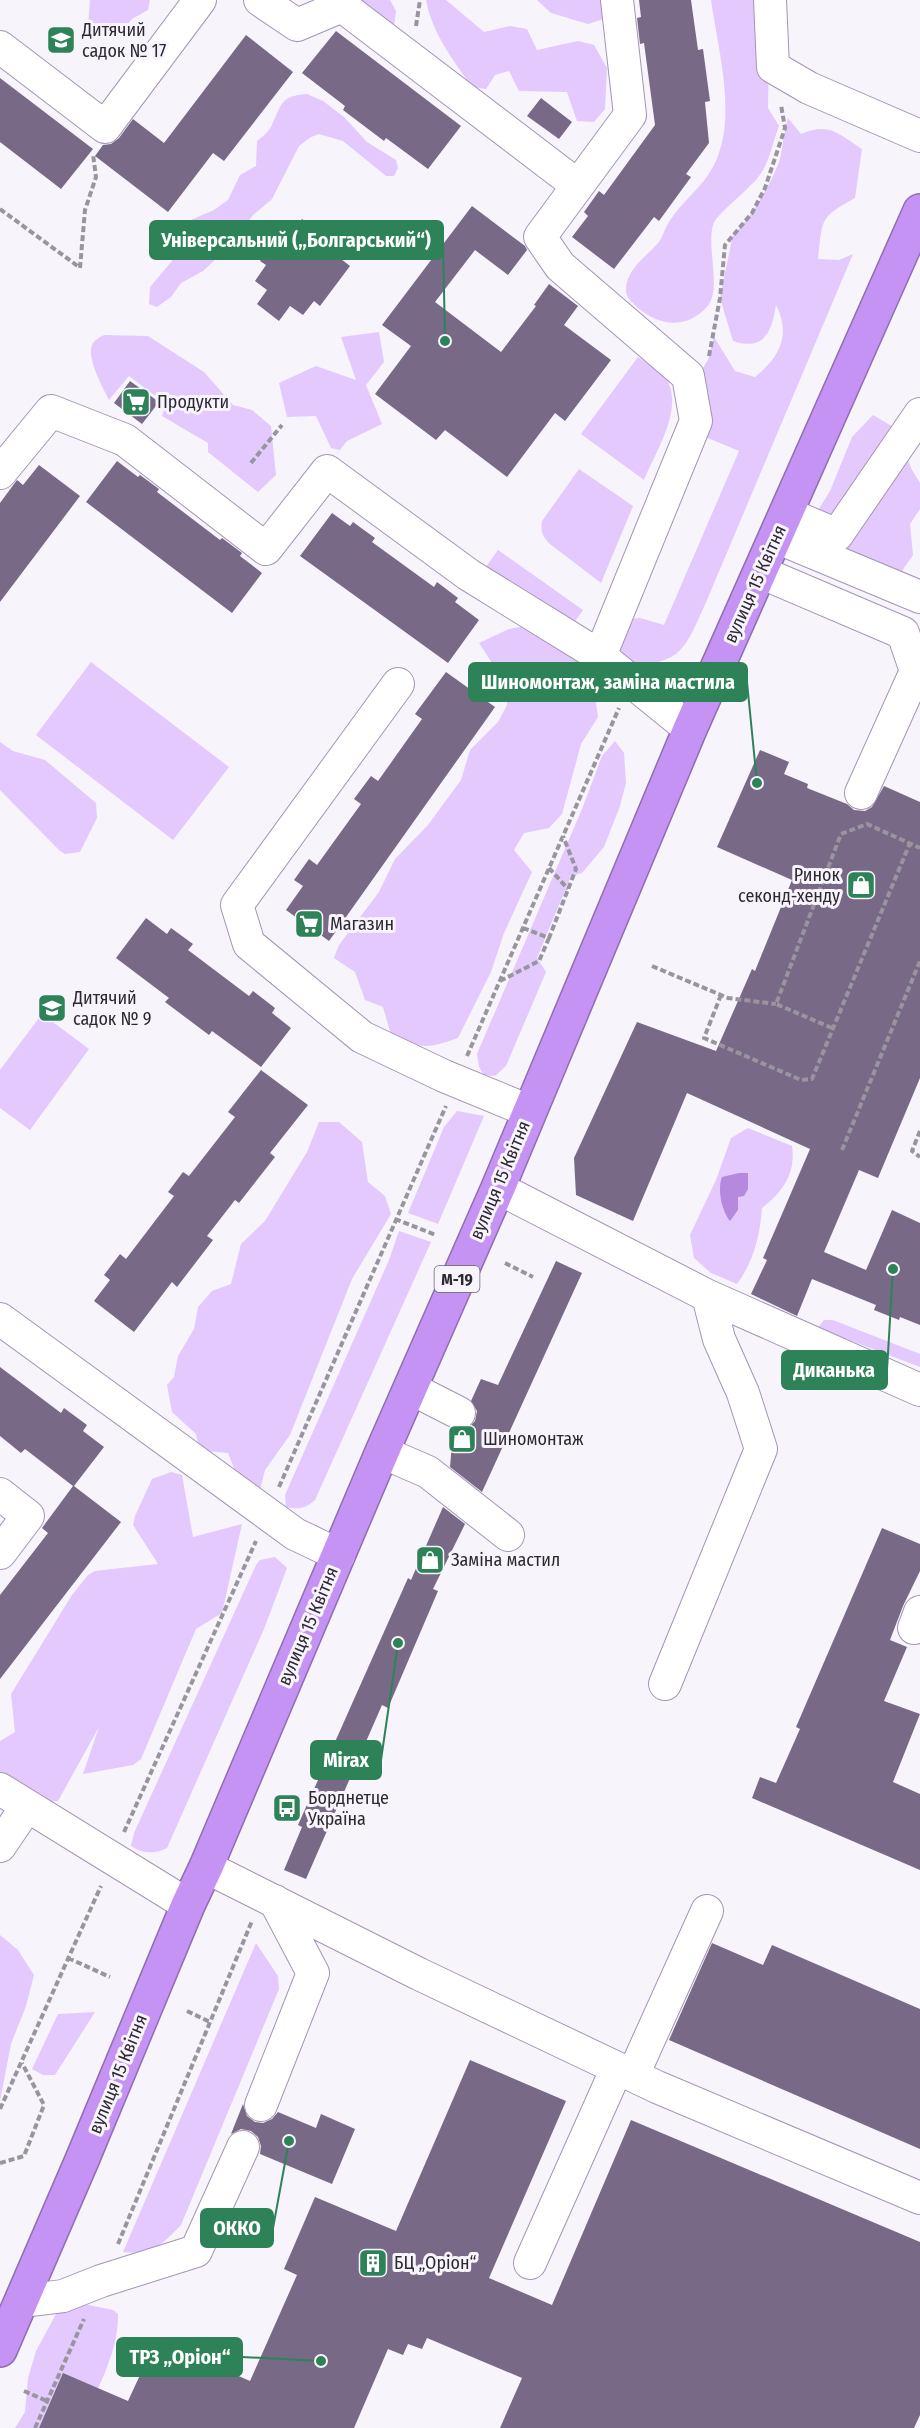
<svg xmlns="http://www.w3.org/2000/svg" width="920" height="2428" viewBox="0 0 920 2428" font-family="'Fira Sans Condensed',sans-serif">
<rect width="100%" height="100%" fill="#f7f4fb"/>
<path fill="#e3c9fd" d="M90,0H150L148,10L132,19L115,39L100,38L88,27Z
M358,0H390L396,11L394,27Z
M426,0H446L484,32L510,26L527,29L537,50L578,41L594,45L607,68L605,109L594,122L577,121L567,92L519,91L509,71L495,75L486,89L472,87C453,60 432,33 426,0Z
M537,0H608L610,17L588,24L551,13Z
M711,0H763L769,48L768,108L779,126C773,141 769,164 759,176C751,188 715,215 713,225C706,249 723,291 706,308C685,330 656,326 635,305C630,300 626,297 626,290C626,269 647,256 659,242C663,236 665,228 669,222C681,202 703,187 714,165C738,118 718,50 711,0Z
M307,94L323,101L344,117L367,142L396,160L398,168L394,176H386L343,141L319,134L311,137L299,146L272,199L253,215L234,242L203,271L181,283L171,297L157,307L149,304L150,287L172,261L166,243L172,228L214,210L228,200L240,175L256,166L257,141C262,137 268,132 271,127C282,105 279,96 307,94Z
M788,118L801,134C830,122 838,134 862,149L855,198C819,218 823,218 818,259L839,260L853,254L704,607C697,621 690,642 677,653C666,662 640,669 627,659C624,657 621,651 619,647L629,619L640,618L664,625L739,451L703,436L698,376L708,360L714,337L735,371L755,377C780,357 791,335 776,305C772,329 766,352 733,341L720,298L733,234C749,222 774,179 780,159C783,146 784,132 788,118Z
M379,332L384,362L366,385L382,424L347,441L340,450L331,448L316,416L287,417L279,383L316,366L356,380L341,337Z
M104,335L148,336L204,372L233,405L252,410L271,426L276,475L258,492L208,452V443L162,416L166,404L129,376L109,400C103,388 89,362 91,349C92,341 98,338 104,335Z
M638,357C648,364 665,371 669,384C681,414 655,453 644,480L581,434Z
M873,415L895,428L912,470L920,483V509L910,524L913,555L902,571L887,585L852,562L817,512L830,491L852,437Z
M579,469L633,506L601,583L550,544C543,537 540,531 542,521Z
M498,550L583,610L571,627L486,567Z
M531,625L578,650L595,696L598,717L581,744L562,814L549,828L524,833L514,850L532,872L504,933L491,972L458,1038C427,1049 421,1049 391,1035L383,1007L365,1000L355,972L334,958L339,945L379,892L395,859L428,825L461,780L470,750L498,722L507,705V676L494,666L479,643L509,629Z
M91,662L229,767L173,840L36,735Z
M615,741L624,753L626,783L620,806L604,847L582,873L571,876L537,958L546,972L506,1066L495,1076L484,1075L479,1067L477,1054L582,809L602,756Z
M0,742L13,751L45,760L96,803L97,818L80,852L65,854L59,850L0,790Z
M42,1014L89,1049L30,1130L0,1108V1070Z
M457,1111L484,1116L438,1224L408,1213L444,1127Z
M319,1122H339L362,1142L368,1182L385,1196L391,1214L352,1279L290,1435L265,1470L260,1490L239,1481L228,1453L206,1451L198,1444L196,1434L172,1412L167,1385L174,1377L178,1356L194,1329L198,1307L212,1291L231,1284L241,1244L265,1221L307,1152Z
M748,1128L792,1146C796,1173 783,1192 762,1208C760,1235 754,1261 737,1284L711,1273L694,1258L690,1235L716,1180L731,1138Z
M399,1231L431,1242L315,1500C306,1508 299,1510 286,1507L285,1495L389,1260Z
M824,1320H833L920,1354V1367L818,1328Z
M171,1472L182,1475L193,1537L242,1524L222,1613L196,1629L141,1759L133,1765L83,1774L99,1727L58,1801L9,1805L0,1794V1741L15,1732L11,1694L72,1595L88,1575L95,1571L158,1564L133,1525L135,1516L152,1479Z
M275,1557L287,1568L264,1629L167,1848C156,1854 142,1854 131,1846L134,1833L256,1565L260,1560Z
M0,1935L18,1950L34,1975L26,2006L11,2044L0,2101Z
M256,1943L278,1976L279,1989L181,2225C161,2245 153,2256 123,2252Z
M95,2012L55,2075H43L32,2069L58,2014Z
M79,2303L113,2310L118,2314C119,2353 95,2394 79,2428H15L25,2412L28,2378L36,2351L56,2314L66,2305Z"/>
<path fill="#b589de" d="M739,1173H748V1189L744,1196L738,1197V1210L730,1221C722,1211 717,1190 722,1177Z"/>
<path fill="#786987" d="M639,0H691L698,50L703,49L710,101L705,102L709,143L686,174L691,177L659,221L654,217L614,269L572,237L588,216L584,212L599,191L604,195L655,125L644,43L640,44L637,18L641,17Z
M336,31L461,126L428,169L386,138L384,141L343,110L345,106L302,73Z
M246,35L293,72L224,161L213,153L168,212L95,156L103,145L111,144L119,138L133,119L164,143Z
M0,78L93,149L61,189L0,142Z
M541,98L572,122L559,139L527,116Z
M472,206L525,246L527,250L508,275L475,250L435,302L501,352L536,306L534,305L549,284L578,306L564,325L611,360L565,421L555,413L507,477L445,430L436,440L375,394L411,346L382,325Z
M302,219L347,252L341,259L350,266L320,306L314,301L303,315L290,306L279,321L257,304L267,290L255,281L266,265L260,261L289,221L296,226Z
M130,381L159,402L142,424L114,403Z
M117,461L138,477L140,475L159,489L157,492L220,540L222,538L242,553L240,556L262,573L232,613L86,502Z
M39,465L80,496L0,602V503L17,480L23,485Z
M332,513L350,526L353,522L375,538L372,542L434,587L437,582L458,598L455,602L479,620L448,663L300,556Z
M446,672L495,707L329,941L286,910L303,886L294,880L309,859L317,865L361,804L354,799L371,776L378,781L422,719L415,714Z
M760,750L789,762L784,774L808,784L807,788L847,804L854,810L865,811L872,807L884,786L920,802V1078L878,1178L859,1170L824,1252L866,1270L892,1210L920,1223V1325L900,1317L899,1320L874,1310L876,1305L812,1279L797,1316L751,1294L767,1260L763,1258L810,1149L687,1093L633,1221L576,1195L574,1158L637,1022L716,1051L752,969L755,971L792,880L717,847Z
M146,918L167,934L171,928L193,944L188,950L249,996L253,991L275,1008L272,1013L291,1028L261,1067L212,1031L209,1035L165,1002L169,998L116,958Z
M261,1070L308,1105L270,1153L275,1157L239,1203L235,1200L207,1236L213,1240L177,1287L172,1282L134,1332L94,1301L110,1280L104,1275L120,1254L126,1259L174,1196L168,1192L183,1172L189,1176L235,1117L228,1112Z
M556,1261L582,1273L482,1492L450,1467L452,1444L458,1431L468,1428L475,1421L477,1411L471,1401L481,1379L498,1385Z
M0,1367L61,1413L64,1408L87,1425L83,1431L104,1447L74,1486L121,1522L0,1679V1595L48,1533L42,1528L73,1486L25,1449L21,1453L0,1436Z
M443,1507L465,1524L433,1589L438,1591L388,1708L382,1705L306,1879L284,1870L302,1827L298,1825L408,1578L411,1580Z
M882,1528L920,1544V1571L903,1606L890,1640L907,1647L884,1701L920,1714L893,1782L920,1794V1870L752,1798L760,1777L776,1783L800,1729L796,1727Z
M712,1943L763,1965L772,1945L920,2009V2149L669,2040Z
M470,2060L566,2101L489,2278L552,2305L631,2120L920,2242V2415L914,2428H500L522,2378L427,2338L422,2349L408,2344L403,2355L388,2349L354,2428H39L63,2373L128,2401L153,2347L213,2373L216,2366L250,2381L297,2275L284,2269L315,2197L396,2231Z
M243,2104L247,2116L255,2122L263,2123L272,2119L278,2112L316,2128L321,2114L355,2129L332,2184L260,2154L261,2146L258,2137L251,2131L241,2129L231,2134Z"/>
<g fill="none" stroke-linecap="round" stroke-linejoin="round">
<g stroke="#a495b5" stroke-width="34">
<path id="minor" d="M260,0L297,25L342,6L577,185
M770,0L773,67L809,88L920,136
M0,47L105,127L200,0
M0,473L51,411L125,440L266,549L327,471L469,575L600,656L690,729
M786,513L837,535L920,414
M776,537L920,597
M760,572L903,633L916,671L861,793
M600,656L696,421L688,376L560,266L540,237L630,115L617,0
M398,684L237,905L249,944L362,1037L444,1076L529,1111
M498,1188L708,1296L920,1390
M0,1319L295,1534L339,1555
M410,1388L459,1413
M382,1452L428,1472L508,1535
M0,1494L28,1516L0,1553
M914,1628L920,1612
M665,1684L761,1449L743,1393L719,1339L708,1296
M0,1789L188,1905
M0,1846L27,1806
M206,1867L419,1974L657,2087L920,2198
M633,2075L707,1911
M261,2105L313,1973L275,1901
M530,2263L617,2068
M22,2301L63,2296L101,2281L196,2251L243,2147"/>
</g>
<g stroke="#906eb0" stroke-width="36">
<path id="highway" d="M0,2350L82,2160L188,1905L206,1867L382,1452L498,1188L690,729L920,211"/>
</g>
<path stroke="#99959e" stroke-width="4" stroke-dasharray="6 3" stroke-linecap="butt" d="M416,26L420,0
M0,209L79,267
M80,268L85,210L96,177L93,154
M709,356L720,298L725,245L752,213L765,188L785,128L781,105
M251,463L282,425
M549,868L568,889
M523,928L549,938L576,869L563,836
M652,966L728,998L776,1004
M500,981L539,961L549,938
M721,995L704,1038L801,1080L812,1079L910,843
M832,1028L776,1004L841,834L867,824L920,848
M467,1056L619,708
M920,1131L912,1151L920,1157
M842,1150L920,961
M395,1219L436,1235
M505,1263L533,1277
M279,1487L446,1106
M124,1832L256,1541
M68,1958L110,1977
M187,2011L210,2022
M0,2109L101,1886
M0,2163L24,2156L44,2105L22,2063
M118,2244L252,1921
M24,2391L47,2401
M35,2428L84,2319"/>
<use href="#minor" stroke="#fff" stroke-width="32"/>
<use href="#highway" stroke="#c593f3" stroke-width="33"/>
</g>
<defs>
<g id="school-square" transform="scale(1.5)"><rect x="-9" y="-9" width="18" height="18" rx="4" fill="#2d8357" stroke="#f7f4fb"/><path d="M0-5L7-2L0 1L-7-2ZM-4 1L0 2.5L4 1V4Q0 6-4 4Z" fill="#fff"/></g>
<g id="supermarket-square" transform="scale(1.5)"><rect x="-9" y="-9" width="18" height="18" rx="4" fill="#2d8357" stroke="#f7f4fb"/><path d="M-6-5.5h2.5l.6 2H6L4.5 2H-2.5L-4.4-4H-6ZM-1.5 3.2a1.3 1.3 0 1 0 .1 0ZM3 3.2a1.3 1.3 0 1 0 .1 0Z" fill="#fff"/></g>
<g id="shop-square" transform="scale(1.5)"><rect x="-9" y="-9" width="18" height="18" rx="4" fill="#2d8357" stroke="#f7f4fb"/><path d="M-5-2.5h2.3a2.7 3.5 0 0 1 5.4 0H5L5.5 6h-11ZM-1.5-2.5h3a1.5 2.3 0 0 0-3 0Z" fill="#fff"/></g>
<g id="bus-square" transform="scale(1.5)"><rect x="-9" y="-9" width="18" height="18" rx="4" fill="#2d8357" stroke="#f7f4fb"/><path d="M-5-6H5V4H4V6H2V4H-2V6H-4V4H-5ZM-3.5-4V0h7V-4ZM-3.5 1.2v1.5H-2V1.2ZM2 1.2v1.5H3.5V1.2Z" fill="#fff"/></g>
<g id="building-square" transform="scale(1.5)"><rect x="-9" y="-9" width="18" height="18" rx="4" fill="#2d8357" stroke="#f7f4fb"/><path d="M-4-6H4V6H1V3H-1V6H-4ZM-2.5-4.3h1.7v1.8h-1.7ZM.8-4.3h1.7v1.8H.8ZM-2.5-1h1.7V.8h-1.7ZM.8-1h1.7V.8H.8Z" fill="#fff"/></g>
</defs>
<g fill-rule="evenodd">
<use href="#school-square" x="61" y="40"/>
<use href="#supermarket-square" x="136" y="402"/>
<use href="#shop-square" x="861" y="885"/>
<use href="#supermarket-square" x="309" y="924"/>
<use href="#school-square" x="52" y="1008"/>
<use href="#shop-square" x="462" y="1439"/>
<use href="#shop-square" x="430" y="1560"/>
<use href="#bus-square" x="287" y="1808"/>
<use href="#building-square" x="373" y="2263"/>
</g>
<g text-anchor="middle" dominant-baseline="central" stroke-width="6" stroke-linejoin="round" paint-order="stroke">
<rect fill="#f7f4fb" stroke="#6a6570" stroke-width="1.5" x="434.5" y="1266" width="45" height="26" rx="4.5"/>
<g font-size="16" font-weight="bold" fill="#2e2835">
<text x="457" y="1279">М-19</text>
</g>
<g font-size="18" fill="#2e2835" stroke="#f7f4fb" text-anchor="start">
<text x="82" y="30">Дитячий<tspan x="82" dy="21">садок № 17</tspan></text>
<text x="157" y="402">Продукти</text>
<text x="840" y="875" text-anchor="end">Ринок<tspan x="840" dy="21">секонд-хенду</tspan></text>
<text x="330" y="924">Магазин</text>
<text x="73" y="998">Дитячий<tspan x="73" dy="21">садок № 9</tspan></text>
<text x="483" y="1439">Шиномонтаж</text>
<text x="451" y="1560">Заміна мастил</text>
<text x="308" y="1798">Борднетце<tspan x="308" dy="21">Україна</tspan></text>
<text x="394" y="2263">БЦ „Оріон“</text>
</g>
<g font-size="18" fill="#2e2835" stroke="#f7f4fb">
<text transform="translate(755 584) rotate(-66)">вулиця 15 Квітня</text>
<text transform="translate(500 1180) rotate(-67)">вулиця 15 Квітня</text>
<text transform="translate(308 1626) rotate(-67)">вулиця 15 Квітня</text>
<text transform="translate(118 2074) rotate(-68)">вулиця 15 Квітня</text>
</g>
</g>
<path fill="none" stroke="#2d8357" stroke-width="2" d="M445 341L443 240M757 783L747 682M893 1269L887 1370M398 1643L381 1760M289 2141L273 2228M321 2361L242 2357"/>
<g fill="#2d8357" stroke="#f7f4fb" stroke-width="2">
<circle cx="445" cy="341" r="6"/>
<circle cx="757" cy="783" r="6"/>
<circle cx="893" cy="1269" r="6"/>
<circle cx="398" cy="1643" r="6"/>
<circle cx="289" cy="2141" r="6"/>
<circle cx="321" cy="2361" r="6"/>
</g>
<g fill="#2d8357" stroke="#2d8357" stroke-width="2">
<rect x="150" y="221" width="293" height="38" rx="6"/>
<rect x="469" y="663" width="278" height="38" rx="6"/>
<rect x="782" y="1351" width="105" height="38" rx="6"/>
<rect x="311" y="1741" width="70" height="38" rx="6"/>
<rect x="201" y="2209" width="72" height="38" rx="6"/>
<rect x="117" y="2338" width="125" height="38" rx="6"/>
</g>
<g font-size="20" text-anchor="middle" font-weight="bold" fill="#fff">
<text x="296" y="247">Універсальний („Болгарський“)</text>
<text x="608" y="689">Шиномонтаж, заміна мастила</text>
<text x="834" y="1377">Диканька</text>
<text x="346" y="1767">Mirax</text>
<text x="237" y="2235">ОККО</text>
<text x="180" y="2364">ТРЗ „Оріон“</text>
</g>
</svg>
